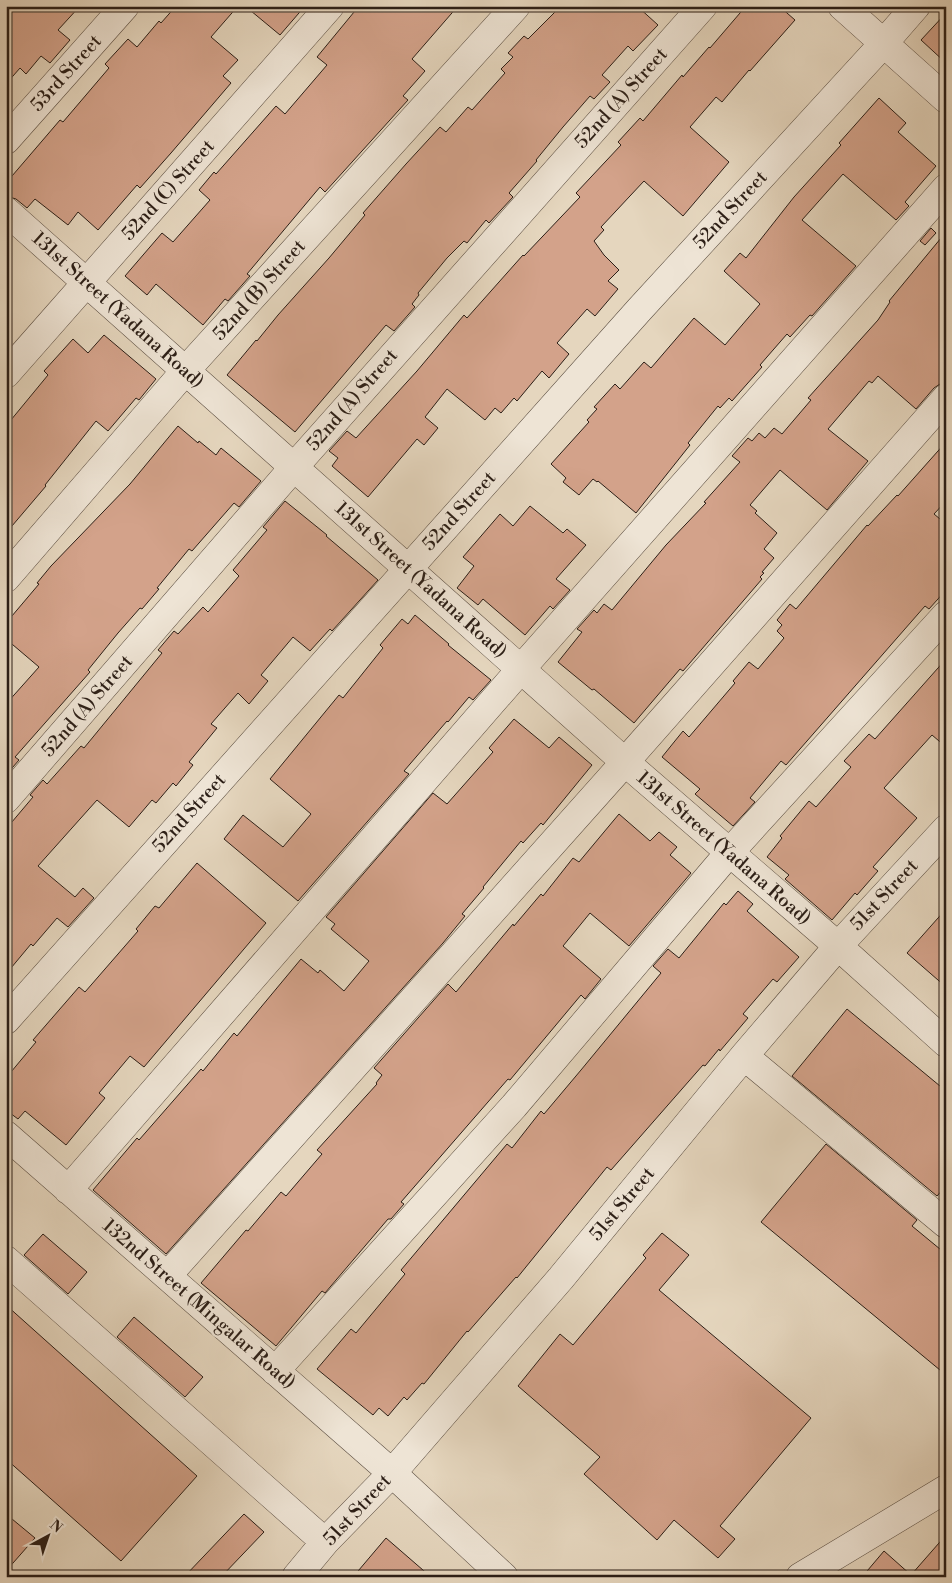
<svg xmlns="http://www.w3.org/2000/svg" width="952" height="1583" viewBox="0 0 952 1583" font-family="'Libre Bodoni',serif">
<rect width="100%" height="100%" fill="#e5d6be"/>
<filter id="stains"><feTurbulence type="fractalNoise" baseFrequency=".004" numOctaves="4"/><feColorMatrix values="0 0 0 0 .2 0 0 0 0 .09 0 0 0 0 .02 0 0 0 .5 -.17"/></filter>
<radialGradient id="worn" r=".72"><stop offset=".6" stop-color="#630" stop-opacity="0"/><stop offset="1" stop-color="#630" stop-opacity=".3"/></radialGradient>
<path fill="#d3a28a" stroke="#2c1f17" d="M6,6H80L58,30L70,40L50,63L41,56L26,74L20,68L6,84Z
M176,6H238L211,37L238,60L223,76L231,83L171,153L140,188L137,185L98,230L78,212L68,225L35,199L27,208L16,199L6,196V183L60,120L63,122L109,68L105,64L128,39L137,47L159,21L161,23Z
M245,6H305L280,35Z
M359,6H458L412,59L425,71L403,96L408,100L325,192L320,187L247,274L250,276L228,301L225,299L203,325L156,284L147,295L125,276L162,233L173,242L210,200L199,190L214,172L216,174L276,106L285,114L327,65L317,57Z
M561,6H637L658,25L633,51L628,46L602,75L610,82L594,99L590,96L563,127L536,160L537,161L509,193L513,197L489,223L486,220L467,243L464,241L447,258L418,293L419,295L412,304L415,307L394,331L386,325L295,432L227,375L256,340L257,341L278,315L329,258L365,215L363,213L406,164L440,127L446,132L468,107L472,110L505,73L501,69L513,57L508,53L524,36L528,39Z
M746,6H779L795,20L750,71L749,70L722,102L716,97L690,127L729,162L683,216L644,181L601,227L604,230L594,241L604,255L619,270L608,281L618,289L595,316L587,309L557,343L569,354L549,378L542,371L517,401L514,398L501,413L495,408L485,420L447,389L425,417L438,428L424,445L417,439L368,497L332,466L338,458L329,451L347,431L356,438L417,371L464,315L467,318L523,255L524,256L580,197L576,193L621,145L618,142L640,118L643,121L682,75L683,77L709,47L710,48Z
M946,13V63L921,40Z
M879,98L906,123L898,132L936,166L905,202L909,206L896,220L843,174L802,220L856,266L812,316L810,315L790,337L787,334L760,365L762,367L732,401L729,398L720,408L718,406L688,443L690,445L636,513L598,481L597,482L593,479L579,495L563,482L566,478L551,464L589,422L587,420L597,409L594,407L615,384L620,389L644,362L651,368L694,318L725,345L760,304L724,271L740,253L746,258L794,197L841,145L839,143Z
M931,228L936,233L925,245L920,241Z
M946,232V380L934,388L916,409L878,376L872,383L869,381L828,429L868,461L827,510L780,470L750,505L757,511L755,513L777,533L764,549L774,558L762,572L764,573L760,577L762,579L683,671L680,669L634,723L594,689L592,690L558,662L582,632L577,629L594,610L597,613L604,604L612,610L666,545L706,503L704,502L740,462L732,456L748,438L752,441L759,433L765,438L774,428L782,434L811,400L808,398L878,320L890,302L889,301Z
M104,335L156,379L139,400L136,398L108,431L96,421L45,485L46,486L6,533V426L48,375L44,371L73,339L88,353Z
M178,426L198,443L199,441L216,455L221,448L261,481L239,507L234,503L192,551L189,549L157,588L159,589L142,609L140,608L118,633L88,670L90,672L15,757L19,760L6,775V704L39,667L6,639V623L39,584L37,583L51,566L130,484Z
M946,442V501L934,514L946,524V590L929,609L925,606L786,765L781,761L750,798L755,802L733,826L695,794L700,789L662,757L683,731L689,737L735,683L733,681L749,662L758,669L784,638L777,631L782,625L777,620L790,604L796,609L867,525L868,526L897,495L898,496Z
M285,501L327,535L326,536L378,580L332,631L330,629L310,651L293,637L261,675L268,681L249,704L238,693L211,724L217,728L189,762L193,765L176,786L173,783L156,803L152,800L129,827L97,800L38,866L75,897L83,888L94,898L68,927L57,918L33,946L31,944L6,974V829L33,797L30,795L43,780L47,784L81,746L84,748L162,653L158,650L174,631L178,634L203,607L208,612L239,576L233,570L267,530L263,527Z
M530,506L563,533L567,529L586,545L556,579L570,590L553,609L550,606L525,635L483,599L478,605L457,588L474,566L463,557L500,514L513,526Z
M415,615L449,644L448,645L491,680L473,700L469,697L448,722L447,721L404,771L409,774L298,901L224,839L243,815L283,847L311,814L270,779L339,695L343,698L383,648L380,645L402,619L408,624Z
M946,659V747L932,735L884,788L917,818L873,867L878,871L857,895L855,893L832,920L785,879L789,875L767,857L782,838L780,836L809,801L816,807L851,767L844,761L869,734L875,739Z
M514,719L549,748L559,737L592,765L543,825L541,823L523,843L521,841L483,887L484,888L462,914L465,916L443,943L166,1254L93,1190L137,1138L139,1140L201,1069L203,1071L234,1033L237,1036L301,959L318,973L320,970L344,991L369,961L331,929L335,924L326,917L433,793L447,804L493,752L489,748Z
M619,814L650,841L659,832L677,847L670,855L691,873L629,946L590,913L563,946L601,979L585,999L581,995L510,1080L508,1079L401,1202L404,1204L391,1219H388L325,1293L322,1291L276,1346L201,1283L246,1230L248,1231L281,1192L286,1196L322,1154L317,1150L377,1084L376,1083L382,1075L374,1068L448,984L456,992L513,924L514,926L541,894L543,896L573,858L579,862Z
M197,863L266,923L144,1067L130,1056L99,1093L105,1098L66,1145L25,1111L18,1119L6,1110V1078L36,1042L33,1040L79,987L85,992L138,931L136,929L155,906L159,908Z
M738,891L753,904L747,911L799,957L777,982L773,979L743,1014L748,1018L720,1051L719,1049L705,1066L703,1065L611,1170L607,1167L517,1278L516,1277L468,1332L467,1331L424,1384L422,1383L407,1400L404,1397L388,1416L379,1408L373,1415L317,1369L351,1329L356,1333L405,1274L401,1270L507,1144L512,1148L541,1111L544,1114L581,1070L661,973L653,966L668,949L679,958L724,903L726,905Z
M946,909V987L907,953Z
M847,1009L946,1091V1186L937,1196L792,1076Z
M826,1144L917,1220L912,1226L946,1254V1375L761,1222Z
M662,1233L689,1255L659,1290L811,1418L720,1526L735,1539L718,1558L674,1520L657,1540L584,1474L600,1457L518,1386L560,1334L573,1345L646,1258L643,1255Z
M43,1234L87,1272L68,1294L24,1255Z
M6,1305L197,1476L121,1561L6,1459Z
M134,1317L203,1377L185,1397L117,1337Z
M6,1514L35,1538L6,1571Z
M244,1514L264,1532L221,1577H184Z
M946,1535V1577H862L884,1551L911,1575Z
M386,1538L431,1577H353Z"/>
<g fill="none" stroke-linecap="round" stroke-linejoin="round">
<g stroke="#5a4d41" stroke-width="29">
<path id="minor" d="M842,6L946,99
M6,140L125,6
M6,211L625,762L838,946L946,1043
M6,374L330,6
M6,578L186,370L516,6
M6,799L294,467L703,6
M6,1020L639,310L883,44L916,6
M744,1056L946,1224
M6,1135L392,1473L504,1577
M68,1190L520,670L946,188
M6,1260L325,1542
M167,1276L625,762L946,398
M275,1371L514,1106L729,853L946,615
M296,1577L325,1542L392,1473L561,1278L744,1056L838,946L946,829
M800,1577L946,1489"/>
</g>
<use href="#minor" stroke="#eee4d5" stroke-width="28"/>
</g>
<g text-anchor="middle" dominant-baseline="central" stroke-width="5" stroke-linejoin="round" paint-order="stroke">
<g font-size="19" fill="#2c1f17" stroke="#eee4d5">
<text transform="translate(66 73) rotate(-48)">53rd Street</text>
<text transform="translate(621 98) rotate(-48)">52nd (A) Street</text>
<text transform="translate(168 190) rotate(-48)">52nd (C) Street</text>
<text transform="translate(730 210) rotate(-47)">52nd Street</text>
<text transform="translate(259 290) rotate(-48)">52nd (B) Street</text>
<text transform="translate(118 310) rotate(42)">131st Street (Yadana Road)</text>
<text transform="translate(352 400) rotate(-49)">52nd (A) Street</text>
<text transform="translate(459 511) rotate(-48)">52nd Street</text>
<text transform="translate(421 580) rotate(42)">131st Street (Yadana Road)</text>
<text transform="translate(87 706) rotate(-49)">52nd (A) Street</text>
<text transform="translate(189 813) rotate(-48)">52nd Street</text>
<text transform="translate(724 848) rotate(41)">131st Street (Yadana Road)</text>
<text transform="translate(884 895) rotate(-47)">51st Street</text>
<text transform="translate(622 1204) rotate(-50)">51st Street</text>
<text transform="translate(199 1304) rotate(41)">132nd Street (Mingalar Road)</text>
<text transform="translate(357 1510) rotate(-47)">51st Street</text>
</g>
</g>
<rect width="952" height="1583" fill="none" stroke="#e5d6be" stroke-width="25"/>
<rect x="8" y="8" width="937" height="1568" fill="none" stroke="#2c1f17" stroke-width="2.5"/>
<rect x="12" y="12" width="927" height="1558" fill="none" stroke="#2c1f17"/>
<g transform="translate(48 1536) rotate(40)" stroke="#eee4d5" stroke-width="4" paint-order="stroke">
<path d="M0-4L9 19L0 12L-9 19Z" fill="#2c1f17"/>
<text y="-8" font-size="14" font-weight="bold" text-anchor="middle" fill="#2c1f17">N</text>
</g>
<rect width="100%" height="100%" filter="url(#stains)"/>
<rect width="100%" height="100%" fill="url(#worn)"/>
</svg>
